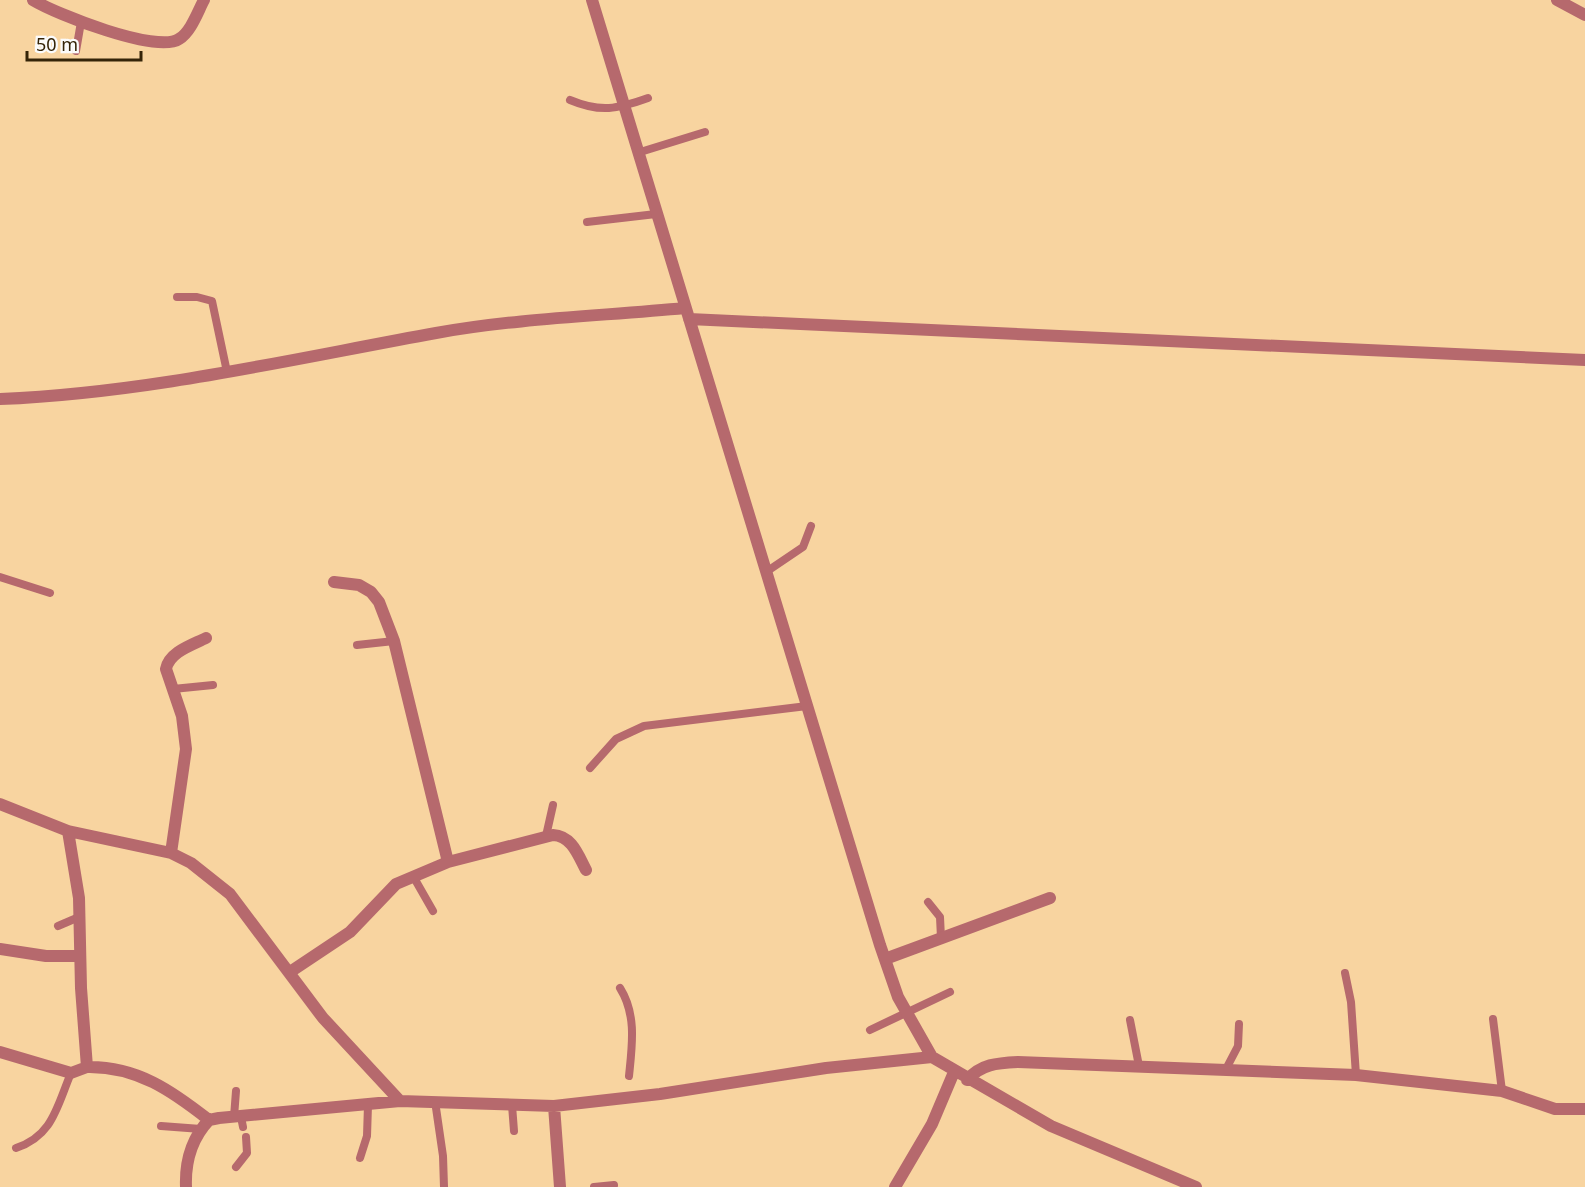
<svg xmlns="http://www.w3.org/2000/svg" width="1585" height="1187" viewBox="0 0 1585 1187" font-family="'Noto Sans',sans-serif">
<rect width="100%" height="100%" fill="#f8d4a0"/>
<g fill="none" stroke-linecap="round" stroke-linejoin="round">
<path stroke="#b6696d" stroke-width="8" d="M76,51L81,22
M570,100C601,113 617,109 648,98
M637,153L705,132
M587,222L656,214
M177,297H197L212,301L227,372
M766,572L803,547L811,526
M0,577L50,593
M357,645L394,641
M173,689L213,685
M590,768L616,739L644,726L807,706
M546,836L553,805
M413,876L433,911
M928,902L940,917L941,938
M58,926L79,917
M1345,973L1351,1002L1356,1075
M620,988C637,1015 632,1046 629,1076
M1493,1019L1502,1091
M1130,1020L1139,1066
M870,1030L950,992
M1226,1069L1238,1046L1239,1024
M435,1101L443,1156L444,1187
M512,1105L514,1131
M234,1117L236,1091
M241,1117L243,1127
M161,1126L201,1129
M16,1148C53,1136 57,1106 71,1073
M360,1158L367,1136L368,1105
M236,1167L247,1153L246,1137
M594,1187L614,1185"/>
<path stroke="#b6696d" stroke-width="12" d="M33,0C56,14 157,54 179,39C191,32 198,11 204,0
M592,0L880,945L898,997L932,1057L1051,1126L1196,1187
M1557,0L1585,15
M689,319L1585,360
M0,399C147,393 292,359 436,333C519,318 602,316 685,308
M334,582L359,585L371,592L379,602L394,641L448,862
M0,804L68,831L171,853L191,863L230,894L323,1018L400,1101
M68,831L79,898L81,988L87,1067C137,1066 172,1091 209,1120
M171,853L186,749L182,716L166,669C169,652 192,645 206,638
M0,949L46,956H80
M885,959L1050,898
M290,972L350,932L396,884L448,862L553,835C572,836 578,855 586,870
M0,1052L71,1073L87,1067
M967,1080C981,1064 997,1063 1018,1062L1356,1075L1502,1091L1555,1109H1585
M554,1106L560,1187
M186,1187C185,1161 191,1139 209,1120L219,1118L400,1101L554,1106L660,1094L826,1068L932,1057
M895,1187L932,1124L954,1072"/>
</g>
<path d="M27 51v9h114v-9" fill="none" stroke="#352408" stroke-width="3"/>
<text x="36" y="51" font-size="18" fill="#352408" stroke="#fbfbfb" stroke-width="4.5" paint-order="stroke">50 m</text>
</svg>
